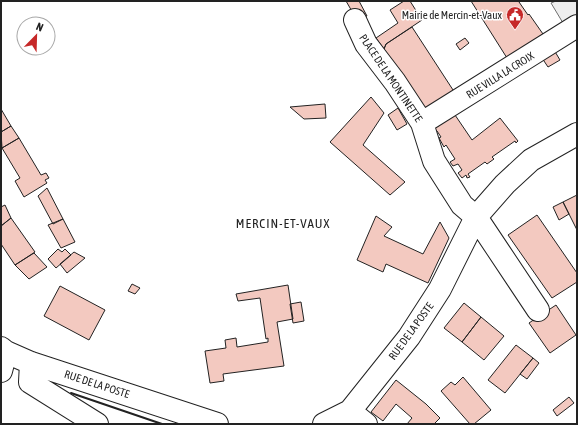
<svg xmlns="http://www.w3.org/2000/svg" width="578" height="425" viewBox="0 0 578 425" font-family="'Asap Condensed',sans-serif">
<rect width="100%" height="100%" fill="#fff"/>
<path fill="#eee" stroke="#6f6f6f" d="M556,1H577V16L563,23L551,3Z"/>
<path fill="#f3c9c0" stroke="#222" d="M346,1H359L367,16L357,20Z
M404,1H410L422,20L386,44L384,49L376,38L398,23L390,10Z
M471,1H521L519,2L528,15L529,14L543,34L507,58Z
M412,27L455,93L425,113L384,49L386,44Z
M465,38L469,43L460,50L456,44Z
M554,50L560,60L548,67L542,58Z
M371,97L384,113L363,145L405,182L390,195L330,142Z
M325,104L326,118L304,119L290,107Z
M398,108L407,124L397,130L388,115Z
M1,109L11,126L1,132Z
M455,115L472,140L500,118L518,141L516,143L515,141L492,157L494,159L487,164L485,162L468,174L470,177L467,178L466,175L462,178L458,173L462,170L458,164L453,166L450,162L455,159L446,145L444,147L439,138L441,137L437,131L434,132L432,130Z
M11,126L19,138L2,148L1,132Z
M19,138L41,175L46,173L49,178L45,180L47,183L24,197L15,181L20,178L2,148Z
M47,188L63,219L53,224L38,196Z
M577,195V230L563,202Z
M563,202L569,214L559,220L553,207Z
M5,205L11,218L1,226V207Z
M537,215L577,273V282L552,298L508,235Z
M376,216L392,227L384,236L423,254L440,222L449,238L428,283L386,264L383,272L357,260Z
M11,218L35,252L15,265L1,244V226Z
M63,219L75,242L61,248L48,225Z
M58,249L62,252L65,249L71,255L56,268L48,259Z
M74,252L85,258L67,273L60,264Z
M34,253L47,267L29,279L15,265Z
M132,284L140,288L135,294L128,291Z
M288,285L293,319L277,322L284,366L223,374L224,381L210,383L205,351L226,348L225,340L236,338L237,347L268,342V338L266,339L260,298L238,301L236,294Z
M60,286L105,310L89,340L44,316Z
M301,302L304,321L293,323L290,304Z
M464,303L481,317L462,342L444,328Z
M556,305L576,335L550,353L529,323Z
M481,317L504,336L484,360L462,342Z
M516,345L533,358L505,393L488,380Z
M533,358L539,363L527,379L520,374Z
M463,377L491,410L474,424H470L441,391L451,382L455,385Z
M396,380L426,404L440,418L434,424H407L412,418L396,404L383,421L371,412Z
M569,397L574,403L557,416L553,410Z"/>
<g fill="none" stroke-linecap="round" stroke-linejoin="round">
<g stroke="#222" stroke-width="24">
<path id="minor" d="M355,20L366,44L395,82L422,123L434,161L462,205L476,217L538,310
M422,123L577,26
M1,348L6,352L31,363L217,424
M31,363L30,382L97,424
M1,371L6,352
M350,411L366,424
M324,424L350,411L409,337L440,289L476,217L505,184L531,160L577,134"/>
</g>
<use href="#minor" stroke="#fff" stroke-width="22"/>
<path stroke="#222" stroke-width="2" d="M71,393L162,424"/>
</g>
<defs>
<g id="civic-pin" transform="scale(0.9)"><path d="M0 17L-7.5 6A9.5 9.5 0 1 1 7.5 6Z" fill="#c62828" stroke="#fff"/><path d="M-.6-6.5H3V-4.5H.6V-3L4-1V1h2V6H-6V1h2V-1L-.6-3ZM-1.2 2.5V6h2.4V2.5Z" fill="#fff"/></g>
</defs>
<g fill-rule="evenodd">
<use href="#civic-pin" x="515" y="15"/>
</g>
<g text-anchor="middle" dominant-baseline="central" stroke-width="3" stroke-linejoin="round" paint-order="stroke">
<g font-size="11" fill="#222" stroke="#fff" text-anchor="end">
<text x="502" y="15">Mairie de Mercin-et-Vaux</text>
</g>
<g font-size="11" fill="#222" stroke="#fff">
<text transform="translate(500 75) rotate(-32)">RUE VILLA LA CROIX</text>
<text transform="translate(391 78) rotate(56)">PLACE DE LA MONTINETTE</text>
<text transform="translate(411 331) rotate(-54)">RUE DE LA POSTE</text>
<text transform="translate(97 384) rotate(18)">RUE DE LA POSTE</text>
</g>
<g font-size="13" letter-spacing="1" fill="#222" stroke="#fff">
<text x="283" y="223">MERCIN-ET-VAUX</text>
</g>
</g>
<rect width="578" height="425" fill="none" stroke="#222222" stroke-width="4"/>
<g transform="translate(36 36) rotate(23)"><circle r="19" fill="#ffffff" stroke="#a7a7a7"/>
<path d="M0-3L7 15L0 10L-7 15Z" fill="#c62828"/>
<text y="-6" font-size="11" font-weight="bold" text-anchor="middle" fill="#222222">N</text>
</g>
</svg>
